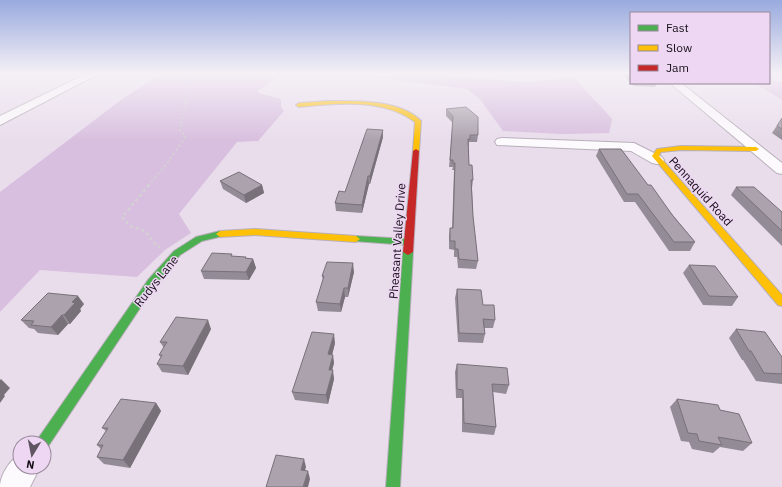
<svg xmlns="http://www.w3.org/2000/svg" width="782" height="487" viewBox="0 0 782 487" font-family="'IBM Plex Sans',sans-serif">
<rect width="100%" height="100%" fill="#e9ddec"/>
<path fill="#d8bfdf" d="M162,73H418L527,82L558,79L572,73C583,90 599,103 612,119L609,133L562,134L503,131L480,99L467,89L389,79L307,75L277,78L257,91L259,93L281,99V107L284,111L258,141L237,142L179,214L191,233L165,250L137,277L40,270L0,312V192L121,100Z
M769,77L776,81L782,82V100L754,83H769Z"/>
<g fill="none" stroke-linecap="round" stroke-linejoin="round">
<g stroke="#b8afba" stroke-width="2">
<path id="street" d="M88,73H100L0,125V116Z
M670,83H681L782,163V174L777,173Z
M502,138L634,143L662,157L664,160L662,163L657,164L652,163L631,151L497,145L495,142L497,139Z
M20,455V467H40L30,487H0C0,476 10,459 20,455Z"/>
</g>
<g stroke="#b8afba" stroke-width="2">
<path id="fast" d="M220,231L224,234L223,236L202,241L180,255L156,284L47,448L44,449V443H35L148,280L174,251L196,237Z
M356,236L408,239L412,242L408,245L353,241L352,239Z
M408,249L413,252L400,487H386L403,252Z"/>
</g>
<g stroke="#b8afba" stroke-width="2">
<path id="slow" d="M327,101C355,101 400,99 421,121L419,151L416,153L413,151L415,122C384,98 336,103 299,107L296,105L299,103Z
M681,146L756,147L759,149L756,151L681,150L661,152L659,156L782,295V306L778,305L652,156L657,149Z
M255,229L356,236L360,239L356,242L255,235L220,237L216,234L220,231Z"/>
</g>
<g stroke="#b8afba" stroke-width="2">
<path id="jam" d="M416,149L419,151L413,252L408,255L403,252L413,151Z"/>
</g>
<path stroke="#d4d0d4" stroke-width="1.5" stroke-dasharray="2 2" stroke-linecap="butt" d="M181,123L187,96L184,85L192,73"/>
<path stroke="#d4d0d4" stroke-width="2" stroke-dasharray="2.5 2.5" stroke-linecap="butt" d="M148,186L168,162L186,136L180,130L182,122"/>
<path stroke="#d4d0d4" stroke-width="2.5" stroke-dasharray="3 3" stroke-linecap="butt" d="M149,185L122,217L130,226L145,231L157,246L160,247"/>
<use href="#street" fill="#fcfafc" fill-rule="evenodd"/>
<use href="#fast" fill="#4caf50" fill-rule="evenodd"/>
<use href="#slow" fill="#ffc107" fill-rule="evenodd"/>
<use href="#jam" fill="#c62828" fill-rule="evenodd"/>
</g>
<path fill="#938b95" d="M621,73H631V83H657L655,87L634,86Z
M446,109L478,135L477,142H469V146H468L469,165L473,180L472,188L473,216L478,261L476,269L458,268L457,257H454V250L449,249V236L450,228H452L454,170H452L453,167H449L453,123L446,116Z
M782,118V140L772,133Z
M383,130V137L370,184H369L362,213L336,211L335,203L345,192Z
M599,149L648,185L695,242L690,251H669L635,202H624L596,156Z
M220,181L262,185L264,193L246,203L223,189Z
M736,187L782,212V246L731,195Z
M233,256L247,258L253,259L256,268L249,280L204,279L201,271Z
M689,265L738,297L732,306L703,305L683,273Z
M354,272L348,297H345L341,312L318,311L316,302L323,280L322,276Z
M457,289L483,305L495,320L493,328H484L485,334L483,343L458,342L455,298Z
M84,304L80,309L81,311L70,324H68L58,335L38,333L34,329L29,328L21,320Z
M211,329L188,375L162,372L157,364L161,357L159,355L164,348L160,342Z
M736,329L782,357V384L756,381L743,360H742L729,338Z
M335,343L332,355L334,363L332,370L334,379L328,404L295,400L292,392Z
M457,364L509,385L506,394L493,392L496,427L494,435L462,432V398H456L455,372Z
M677,399L720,410L752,443L743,451L720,447L713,453L692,449L689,442L681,441L670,407Z
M156,403L161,411L130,468L104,464L97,457L101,449L97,445L106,431L102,428Z"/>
<path fill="#787179" d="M383,130V137L370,184V176Z
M368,176L369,184L362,213V205Z
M262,185L264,193L246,203L244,195Z
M253,259L256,268L249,280L246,272Z
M353,263L354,272L348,297V288Z
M344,288L345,297L341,312L340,304Z
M78,296L84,304L80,309L81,311L70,324L64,315L72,302Z
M62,315L68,324L58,335L51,327Z
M208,320L211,329L188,375L183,366Z
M334,334L335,343L330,363L328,354Z
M333,355L334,363L330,378L329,370Z
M333,370L334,379L328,404L326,395Z
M1,379L10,388L4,395L5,396L0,403V380Z
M156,403L161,411L130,468L123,460Z
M304,459L306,467L303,478L301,470Z
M308,471L310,479L308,487H303Z"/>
<path fill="#aba2ad" stroke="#787179" d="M466,107L478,117V135H470V139H468L469,165H472L473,180H471L473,216L478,261L459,259L458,249H455V241H450V228H453L455,163H453V160H450L453,116L446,109Z
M782,118V129L777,126Z
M367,129L383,130L370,176H368L362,205L335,203L339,191L345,192Z
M599,149H621L648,185H651L673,216L695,242H674L638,194H627Z
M239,172L262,185L244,195L220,181Z
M736,187H754L782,212V231Z
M212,253L232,254L231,256L246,257L245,258L253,259L246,272L201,271Z
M327,262L353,263L348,288H344L340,304L316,302L324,276H322Z
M689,265L715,266L738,297L709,296Z
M457,289L481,290L483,305H494L495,320L483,319L485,334L459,333Z
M48,293L78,296L72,302L75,303L64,315H62L51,327L31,325L34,321L21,320Z
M176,317L208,320L183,366L157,364L162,355H159L167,342H160Z
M736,329L765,332L782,357V374L764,373L751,351H749Z
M312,332L334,334L328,354L333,355L329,370H333L326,395L292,392Z
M457,364L507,368L509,385L492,384L496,427L464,423L463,390L457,389Z
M121,399L156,403L123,460L97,457L103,445H97L108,428H102Z
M677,399L718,405L720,410L739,414L752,443L718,437L722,445L699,441L697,434L688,433Z
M276,455L304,459L301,470L308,471L303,487H266Z"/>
<linearGradient id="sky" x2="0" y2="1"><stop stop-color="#99aade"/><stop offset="0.52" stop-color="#f5f0f6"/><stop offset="1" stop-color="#f5f0f6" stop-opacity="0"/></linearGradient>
<rect width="782" height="141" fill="url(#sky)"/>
<g text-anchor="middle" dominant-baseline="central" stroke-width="3" stroke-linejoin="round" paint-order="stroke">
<g font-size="12" fill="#150e17" stroke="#edd7f2">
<text transform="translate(701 191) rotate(48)">Pennaquid Road</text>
<text transform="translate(397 241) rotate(-86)">Pheasant Valley Drive</text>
<text transform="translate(156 281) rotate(-51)">Rudys Lane</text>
</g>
</g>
<rect x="630" y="12" width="140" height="72" fill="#edd7f2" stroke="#97879a"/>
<rect x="638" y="25" width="20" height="6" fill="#4caf50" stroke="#97879a"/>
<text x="666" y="32" font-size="12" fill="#150e17">Fast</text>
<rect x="638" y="45" width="20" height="6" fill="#ffc107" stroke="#97879a"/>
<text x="666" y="52" font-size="12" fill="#150e17">Slow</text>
<rect x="638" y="65" width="20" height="6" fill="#c62828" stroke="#97879a"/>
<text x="666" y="72" font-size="12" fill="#150e17">Jam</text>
<g transform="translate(32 455) rotate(190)"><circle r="19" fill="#edd7f2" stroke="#97879a"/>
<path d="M0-3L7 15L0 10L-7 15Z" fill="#5f5662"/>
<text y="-6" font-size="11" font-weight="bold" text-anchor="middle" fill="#150e17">N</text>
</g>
</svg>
